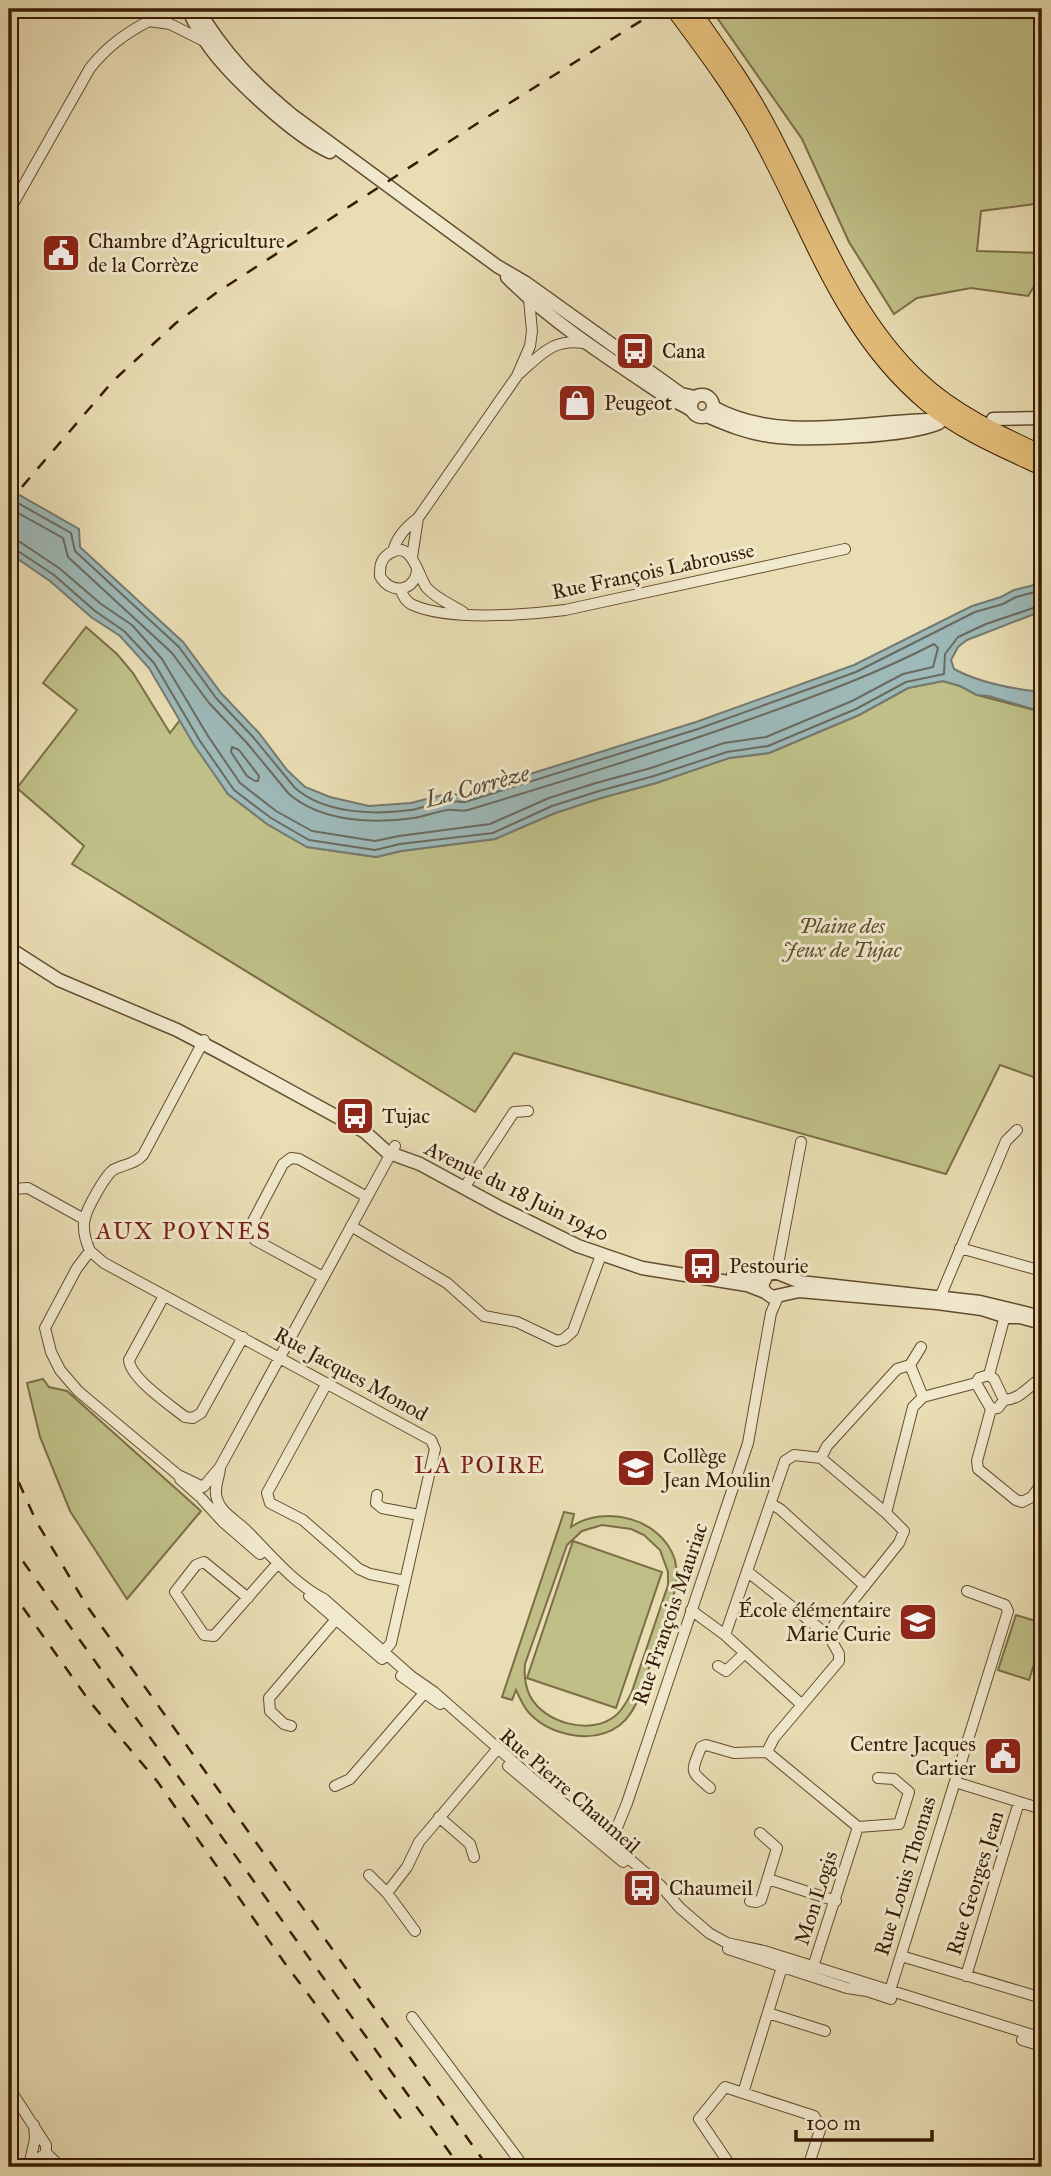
<svg xmlns="http://www.w3.org/2000/svg" width="1051" height="2176" viewBox="0 0 1051 2176" font-family="'IM FELL Great Primer',serif">
<rect width="100%" height="100%" fill="#e9ddb3"/>
<filter id="stains"><feTurbulence type="fractalNoise" baseFrequency=".00286" numOctaves="4"/><feColorMatrix values="0 0 0 0 .2 0 0 0 0 .09 0 0 0 0 .02 0 0 0 .5 -.17"/></filter>
<radialGradient id="worn" r=".72"><stop offset=".6" stop-color="#630" stop-opacity="0"/><stop offset="1" stop-color="#630" stop-opacity=".3"/></radialGradient>
<path fill="#bfbf87" stroke="#7b6e45" stroke-width="2" fill-rule="evenodd" d="M711,9H1034L1042,121V203L981,211L977,251L1042,253V274L1028,296L971,288L917,298L894,314L849,242L802,139Z
M86,627L117,654L133,673L170,733L180,720L228,794L267,824L307,847L376,857L401,851L495,839L555,813L601,798L656,783L729,758L769,753L859,715L908,688L943,681L960,686L977,695L1042,712V1080L1000,1065L946,1174L514,1053L475,1112L72,864L84,846L17,788L77,710L43,683Z
M43,1379L49,1387L67,1391L201,1511L127,1599L70,1511L40,1437L27,1383Z
M564,1512L574,1514L571,1527C604,1504 662,1518 675,1560C677,1569 677,1578 676,1587L639,1698C634,1708 629,1718 620,1725C594,1745 552,1736 530,1714C523,1707 520,1698 516,1690L512,1700L502,1697ZM602,1525L631,1529L644,1535L660,1550L668,1572V1585L631,1694C626,1702 623,1710 615,1716C591,1736 544,1723 530,1696C525,1686 524,1675 525,1664L567,1545L582,1531Z
M573,1541L662,1572L616,1708L527,1678Z
M1016,1615L1042,1623V1639L1029,1680L998,1670Z"/>
<path fill="#9db9b8" stroke="#747a70" stroke-width="2" d="M9,489L79,529L80,547L183,642L221,693L259,733L287,770L305,787L330,797L369,806L411,803L446,794L463,795L696,722L854,665L972,606L1001,597L1014,590L1042,583V611L967,640L958,647L951,660L954,669C980,683 1013,689 1042,692V712L989,696L977,695L960,686L943,681L908,688L859,715L769,753L729,758L656,783L601,798L555,813L495,839L401,851L376,857L307,847L267,824L228,794L194,745L149,668L120,636L91,617L50,581L9,553Z"/>
<g fill="none" stroke-linecap="round" stroke-linejoin="round">
<path stroke="#6a6a5e" stroke-width="2" d="M9,498L71,533L75,551L179,647L216,698L253,737L295,788C325,814 374,815 411,810C424,808 436,801 449,801C454,801 460,802 465,802L698,729L856,672L975,612L1003,604L1016,597L1042,590
M9,508L63,538L68,557L172,653L209,703L247,743L289,794C322,822 373,824 414,818C425,816 436,812 447,810C454,809 461,812 468,810C567,780 665,750 762,715C821,694 878,673 934,644L938,648L933,667L903,674L852,701L766,737L724,743L651,768L596,783L549,798L490,824L399,836L375,841L312,831L276,811L240,783L208,736L162,659L132,625L101,604L59,568L20,542L9,539
M9,548L15,549L54,575L95,611L124,631L154,663L200,741L234,790L271,818L309,840L375,850L400,844L493,833L552,806L599,791L654,776L727,752L768,746L856,709L906,682L944,674L945,654L958,637L986,624L1042,605
M232,747L239,750L259,776L258,781H255L247,776L231,752Z"/>
<g stroke="#644c2f" stroke-width="12">
<path id="minor" d="M154,9L149,21L170,24L204,41
M9,211L90,68C107,47 124,34 149,21
M520,373C543,352 555,337 589,344
M393,552C396,538 407,526 418,518L517,376L530,346L532,331L529,299
M412,557L418,518
M417,568C417,591 391,596 380,576C380,568 380,561 386,556C411,535 418,575 426,587C435,598 452,605 463,612
M400,589C403,596 406,602 413,605C448,621 527,615 565,610L845,549
M464,1188L514,1112L528,1111
M13,1189L28,1188L84,1219
M351,1226L447,1283L484,1316L517,1322L557,1341L564,1339L573,1331L601,1255
M960,1248L1042,1271
M90,1251L104,1263L431,1440L435,1449L391,1643L381,1655
M781,1273L779,1259L801,1142
M323,1277L255,1240L252,1235L251,1225L283,1164L291,1158L299,1159L367,1197
M164,1296L129,1360C130,1378 170,1405 185,1417L193,1418L201,1413L243,1337
M938,1302L1006,1141L1017,1130
M910,1365L923,1397
M989,1375L1006,1312
M989,1375L994,1379L1004,1400
M327,1383L267,1493L270,1503L303,1520L359,1569L370,1574L405,1581
M976,1383L991,1409
M991,1409L977,1461L978,1469L1016,1500L1022,1502L1032,1497L1042,1483
M991,1409L998,1408L1004,1400C1020,1400 1029,1385 1042,1378
M821,1458L827,1446L897,1369L910,1365L921,1347
M220,1467C220,1478 213,1486 217,1499C221,1513 236,1520 246,1530C270,1554 293,1583 324,1599L411,1676L434,1692L534,1780L572,1810L641,1869L660,1885L680,1908L709,1933L727,1943L764,1951L1042,2038
M180,1479L199,1496
M204,1486L220,1467L395,1146
M203,1487L178,1475L78,1391L60,1370L51,1352L45,1328L77,1268L90,1251C86,1242 82,1229 85,1218C87,1208 105,1176 113,1170C123,1164 134,1165 143,1155L204,1040
M377,1495L376,1503L382,1508L419,1515
M202,1499L223,1522L260,1554
M771,1504L780,1509L865,1586
M748,1572L829,1636
M309,1596L382,1659
M248,1598L204,1562L196,1565L175,1592L204,1635L214,1636L278,1563
M691,1610L725,1635L801,1704
M725,1635L785,1461L794,1455L821,1458L886,1513
M718,1666L726,1671L745,1653
M401,1676L440,1704
M291,1726L284,1724L270,1711L269,1698L338,1617
M508,1766L623,1862
M878,1778L894,1779L909,1792L899,1824L858,1827L767,1752L774,1738L839,1661V1654L829,1636L835,1623L899,1543L904,1531L886,1513L913,1407L923,1397L976,1383L979,1378L989,1375
M955,1782L1042,1809
M335,1786L350,1779L426,1691
M710,1788C689,1770 691,1773 701,1747L706,1745L734,1753L767,1752
M439,1817L470,1844L474,1857
M607,1844L616,1830L627,1803L748,1443L771,1313L778,1297
M369,1875L387,1893
M768,1879L836,1901
M750,1901L756,1902L761,1900L777,1848L760,1833
M415,1931L387,1893L407,1867L419,1842L494,1753
M728,1949L847,1988L867,1991L891,1999
M901,1956L1042,1998
M782,1967L743,2093L814,2116L821,2127L808,2167
M813,1967L858,1827
M966,1976L1019,1802
M888,1997L1008,1611L1005,1605L967,1591
M768,2013L825,2031
M412,2017L524,2167
M1022,2040L1042,2046
M9,2088L46,2145V2153L27,2167
M46,2153L61,2167
M29,2166L35,2139L34,2125
M737,2167L728,2162L699,2119L725,2087L743,2093"/>
</g>
<g stroke="#644c2f" stroke-width="15">
<path id="tertiary" d="M188,9C193,20 199,32 206,42C227,74 295,137 330,152
M198,9C223,52 254,84 292,115L497,266L526,283L681,394L695,397
M507,277C550,321 611,360 662,394C671,400 682,404 691,410
M691 406a11 11 0 1 1 22 0a11 11 0 1 1-22 0Z
M713,407C778,443 858,422 928,420
M707,416C728,425 747,433 770,436C806,441 906,437 939,423
M993,419L1042,418
M9,948L59,980L177,1030L219,1052L365,1132L387,1152L420,1164L501,1208L578,1246L642,1268L747,1285L765,1292
M733,1276L765,1277
M1042,1317L980,1302L800,1282L775,1272L767,1275L762,1285L765,1292L772,1297L799,1291L937,1303L982,1309L1007,1317H1020L1042,1323"/>
</g>
<g stroke="#371c03" stroke-width="18">
<path id="trunk" d="M674,9C702,47 731,85 755,127C809,222 839,330 927,403C960,431 1003,449 1042,467
M691,9C716,45 743,81 764,120C812,207 845,311 919,380C954,413 999,434 1042,454"/>
</g>
<use href="#minor" stroke="#f1e9ce" stroke-width="10"/>
<use href="#tertiary" stroke="#f1e9ce" stroke-width="12"/>
<use href="#trunk" stroke="#e4be7a" stroke-width="16"/>
<path stroke="#371c03" stroke-width="2.5" stroke-dasharray="12 12" stroke-linecap="butt" d="M9,507L21,488L113,381L176,323L216,293L484,119L660,9
M9,1460L36,1521L87,1606L488,2167
M9,1542L460,2167
M9,1588L90,1702L157,1781L284,1962L405,2124"/>
</g>
<defs>
<g id="civic-square" transform="scale(2.0125)"><rect x="-9" y="-9" width="18" height="18" rx="4" fill="#8f2418" stroke="#f1e9ce"/><path d="M-.6-6.5H3V-4.5H.6V-3L4-1V1h2V6H-6V1h2V-1L-.6-3ZM-1.2 2.5V6h2.4V2.5Z" fill="#fff"/></g>
<g id="bus-square" transform="scale(2.0125)"><rect x="-9" y="-9" width="18" height="18" rx="4" fill="#8f2418" stroke="#f1e9ce"/><path d="M-5-6H5V4H4V6H2V4H-2V6H-4V4H-5ZM-3.5-4V0h7V-4ZM-3.5 1.2v1.5H-2V1.2ZM2 1.2v1.5H3.5V1.2Z" fill="#fff"/></g>
<g id="shop-square" transform="scale(2.0125)"><rect x="-9" y="-9" width="18" height="18" rx="4" fill="#8f2418" stroke="#f1e9ce"/><path d="M-5-2.5h2.3a2.7 3.5 0 0 1 5.4 0H5L5.5 6h-11ZM-1.5-2.5h3a1.5 2.3 0 0 0-3 0Z" fill="#fff"/></g>
<g id="school-square" transform="scale(2.0125)"><rect x="-9" y="-9" width="18" height="18" rx="4" fill="#8f2418" stroke="#f1e9ce"/><path d="M0-5L7-2L0 1L-7-2ZM-4 1L0 2.5L4 1V4Q0 6-4 4Z" fill="#fff"/></g>
</defs>
<g fill-rule="evenodd">
<use href="#civic-square" x="61" y="253"/>
<use href="#bus-square" x="635" y="351"/>
<use href="#shop-square" x="577" y="403"/>
<use href="#bus-square" x="355" y="1116"/>
<use href="#bus-square" x="702" y="1266"/>
<use href="#school-square" x="636" y="1468"/>
<use href="#school-square" x="918" y="1622"/>
<use href="#civic-square" x="1003" y="1756"/>
<use href="#bus-square" x="642" y="1888"/>
</g>
<g text-anchor="middle" dominant-baseline="central" stroke-width="6" stroke-linejoin="round" paint-order="stroke">
<g font-size="21" fill="#371c03" stroke="#f1e9ce" text-anchor="start">
<text x="88" y="241">Chambre d'Agriculture<tspan x="88" dy="24">de la Corrèze</tspan></text>
<text x="662" y="351">Cana</text>
<text x="604" y="403">Peugeot</text>
<text x="382" y="1116">Tujac</text>
<text x="729" y="1266">Pestourie</text>
<text x="663" y="1456">Collège<tspan x="663" dy="24">Jean Moulin</tspan></text>
<text x="891" y="1610" text-anchor="end">École élémentaire<tspan x="891" dy="24">Marie Curie</tspan></text>
<text x="976" y="1744" text-anchor="end">Centre Jacques<tspan x="976" dy="24">Cartier</tspan></text>
<text x="669" y="1888">Chaumeil</text>
</g>
<g font-size="21" fill="#371c03" stroke="#f1e9ce">
<text transform="translate(653 571) rotate(-12)">Rue François Labrousse</text>
<text transform="translate(517 1191) rotate(26)">Avenue du 18 Juin 1940</text>
<text transform="translate(351 1374) rotate(29)">Rue Jacques Monod</text>
<text transform="translate(670 1614) rotate(-71)">Rue François Mauriac</text>
<text transform="translate(570 1791) rotate(41)">Rue Pierre Chaumeil</text>
<text transform="translate(905 1876) rotate(-73)">Rue Louis Thomas</text>
<text transform="translate(975 1883) rotate(-73)">Rue Georges Jean</text>
<text transform="translate(816 1898) rotate(-72)">Mon Logis</text>
</g>
<g font-size="21" font-style="italic" fill="#604d2b" stroke="#f1e9ce">
<text x="842" y="926">Plaine des<tspan x="842" dy="24">Jeux de Tujac</tspan></text>
</g>
<g font-size="23" font-style="italic" fill="#564b39" stroke="#f1e9ce">
<text transform="translate(477 786) rotate(-15)">La Corrèze</text>
</g>
<g font-size="24" letter-spacing="2" fill="#7a1f14" stroke="#f1e9ce">
<text x="184" y="1231">AUX POYNES</text>
<text x="480" y="1465">LA POIRE</text>
</g>
</g>
<rect width="1051" height="2176" fill="none" stroke="#e9ddb3" stroke-width="35"/>
<rect x="10" y="10" width="1030" height="2155" fill="none" stroke="#371c03" stroke-width="3.5"/>
<rect x="18" y="18" width="1016" height="2141" fill="none" stroke="#371c03" stroke-width="2"/>
<path d="M796 2130v10h136v-10" fill="none" stroke="#371c03" stroke-width="3.5"/>
<text x="806" y="2130" font-size="21" fill="#371c03" stroke="#f1e9ce" stroke-width="5" paint-order="stroke">100 m</text>
<rect width="100%" height="100%" filter="url(#stains)"/>
<rect width="100%" height="100%" fill="url(#worn)"/>
</svg>
